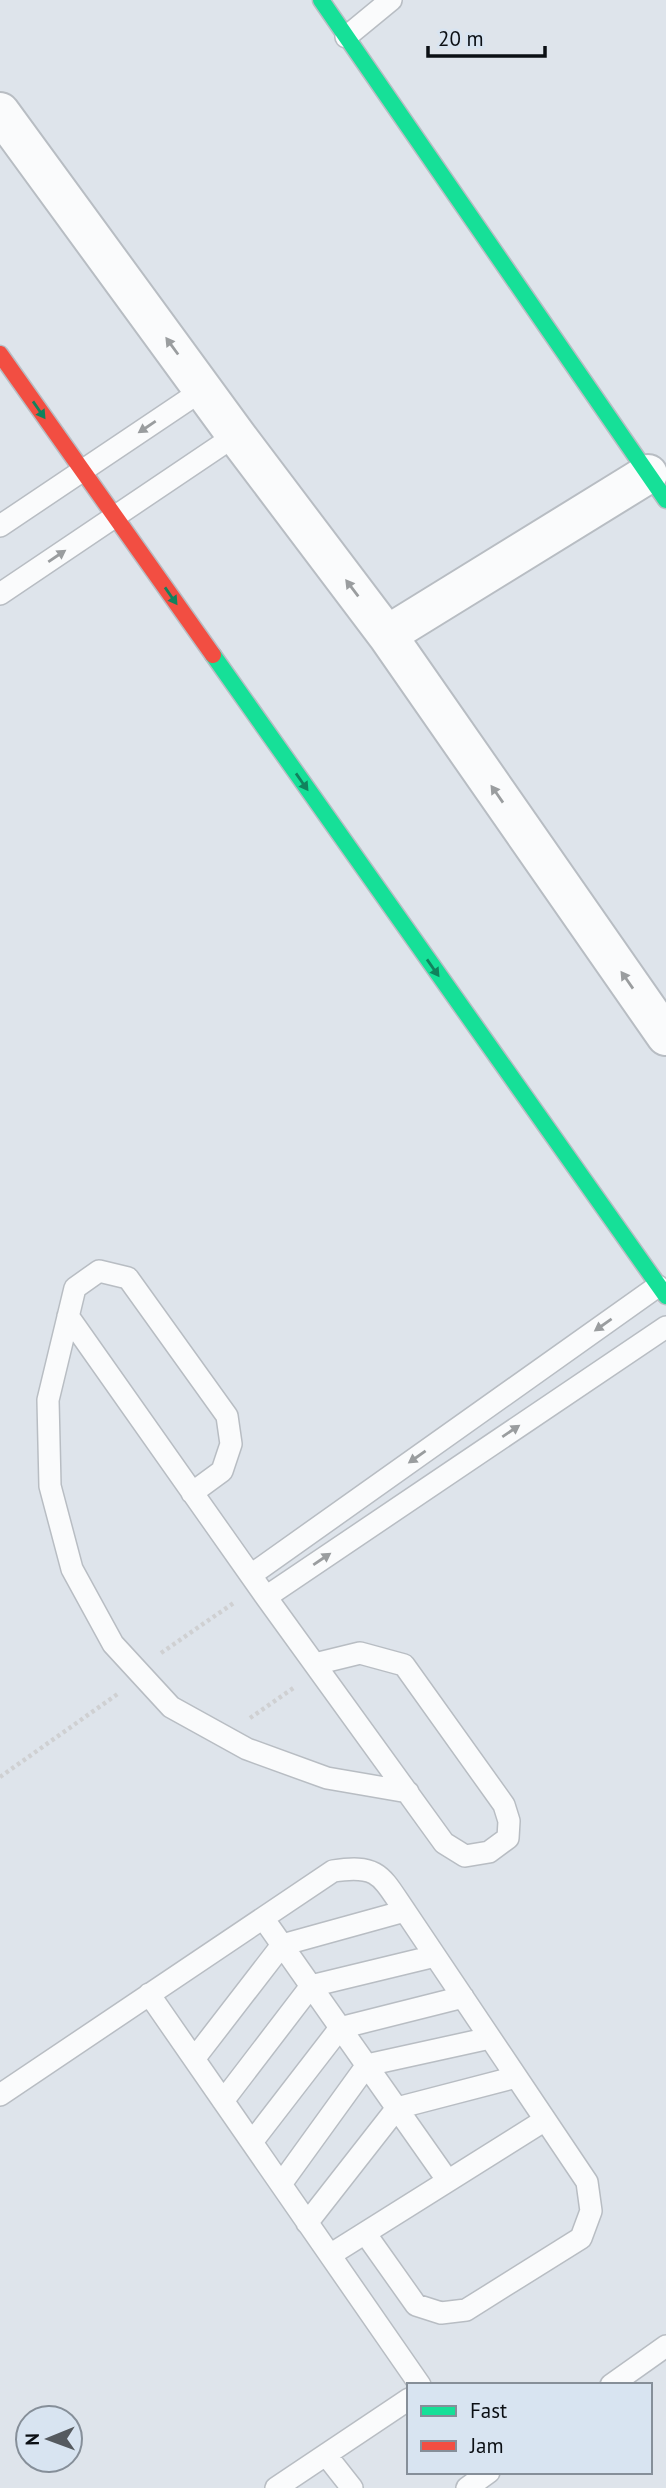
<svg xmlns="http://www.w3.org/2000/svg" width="666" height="2488" viewBox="0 0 666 2488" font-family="'PT Sans',sans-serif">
<rect width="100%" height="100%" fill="#dee4eb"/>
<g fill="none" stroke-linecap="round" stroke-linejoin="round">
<g stroke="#b8bdc3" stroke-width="24">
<path id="lane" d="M346,37L391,0
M0,526L204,389
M0,594L236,435
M68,1316L266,1597L444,1843L465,1856L489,1852L508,1838L509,1821L504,1805L404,1665L360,1653L315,1664
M192,1493L222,1471L231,1444L227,1416L128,1278L99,1271L75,1288L48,1400L50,1486L72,1569L113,1644L171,1707L247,1749L327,1778L408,1792
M251,1575L658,1286
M266,1597L666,1327
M263,1918L448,2181
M149,1994L420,2385
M194,2059L282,1945L405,1911
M0,2095L333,1871C379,1864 381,1876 405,1911L587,2182L591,2211L581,2238L466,2310L441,2313L416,2305L365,2233
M223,2101L311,1986L435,1956
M252,2142L340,2028L463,1997
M281,2184L367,2065L490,2038
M307,2223L397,2108L516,2077
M330,2255L545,2120
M611,2385L666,2346
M326,2455L352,2488
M276,2488L409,2399
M467,2488L489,2472"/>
</g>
<g stroke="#b8bdc3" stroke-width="42">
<path id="street" d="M0,112L236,435L387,635L666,1036
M387,635L648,474"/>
</g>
<g stroke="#b8bdc3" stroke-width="19">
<path id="fast" d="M321,0L666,500
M213,655L666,1296"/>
</g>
<g stroke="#b8bdc3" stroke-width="19">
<path id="jam" d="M0,354L213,655"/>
</g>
<path stroke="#cfd0d2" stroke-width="4.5" stroke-dasharray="3.5 3.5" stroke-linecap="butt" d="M161,1653L235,1602
M250,1718L295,1687
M0,1777L119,1693"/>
<use href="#lane" stroke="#fafbfc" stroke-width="21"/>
<use href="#street" stroke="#fafbfc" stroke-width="38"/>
<use href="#fast" stroke="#16e098" stroke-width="16"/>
<use href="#jam" stroke="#f24e42" stroke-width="16"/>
</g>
<defs><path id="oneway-solid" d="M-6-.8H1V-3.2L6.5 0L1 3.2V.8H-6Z" transform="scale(1.75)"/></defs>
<g fill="#9a9d9f">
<use href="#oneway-solid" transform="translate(172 346) rotate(-126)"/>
<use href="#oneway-solid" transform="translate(147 427) rotate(146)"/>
<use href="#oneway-solid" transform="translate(57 556) rotate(-34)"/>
<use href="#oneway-solid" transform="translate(352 588) rotate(-127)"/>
<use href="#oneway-solid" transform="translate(497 794) rotate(-125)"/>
<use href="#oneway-solid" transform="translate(627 980) rotate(-125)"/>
<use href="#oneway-solid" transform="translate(603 1325) rotate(145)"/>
<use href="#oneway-solid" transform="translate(511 1431) rotate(-34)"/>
<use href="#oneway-solid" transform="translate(417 1457) rotate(145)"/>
<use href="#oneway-solid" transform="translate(322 1559) rotate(-34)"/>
</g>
<g fill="#11825d">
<use href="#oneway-solid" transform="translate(39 410) rotate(55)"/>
<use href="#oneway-solid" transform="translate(171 596) rotate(55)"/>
<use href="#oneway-solid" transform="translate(302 782) rotate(55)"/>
<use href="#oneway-solid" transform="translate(433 968) rotate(55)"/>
</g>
<rect x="407" y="2383" width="245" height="91" fill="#d8e4f1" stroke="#868f99" stroke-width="2"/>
<rect x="421" y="2406" width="35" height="10" fill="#16e098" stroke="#868f99" stroke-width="2"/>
<text x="470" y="2418" font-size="21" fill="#0b0f14">Fast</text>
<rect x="421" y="2441" width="35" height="10" fill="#f24e42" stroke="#868f99" stroke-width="2"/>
<text x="470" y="2453" font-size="21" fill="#0b0f14">Jam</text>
<g transform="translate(49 2439) rotate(269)"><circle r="33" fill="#d8e4f1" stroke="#868f99" stroke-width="2"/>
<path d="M0-5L12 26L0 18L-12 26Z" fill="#555a5f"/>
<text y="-10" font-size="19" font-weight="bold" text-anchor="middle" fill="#0b0f14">N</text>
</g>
<path d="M428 46v10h117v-10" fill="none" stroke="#0b0f14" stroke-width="3.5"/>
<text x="438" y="46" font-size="21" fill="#0b0f14" stroke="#d8e4f1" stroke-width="5" paint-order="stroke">20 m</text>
</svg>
